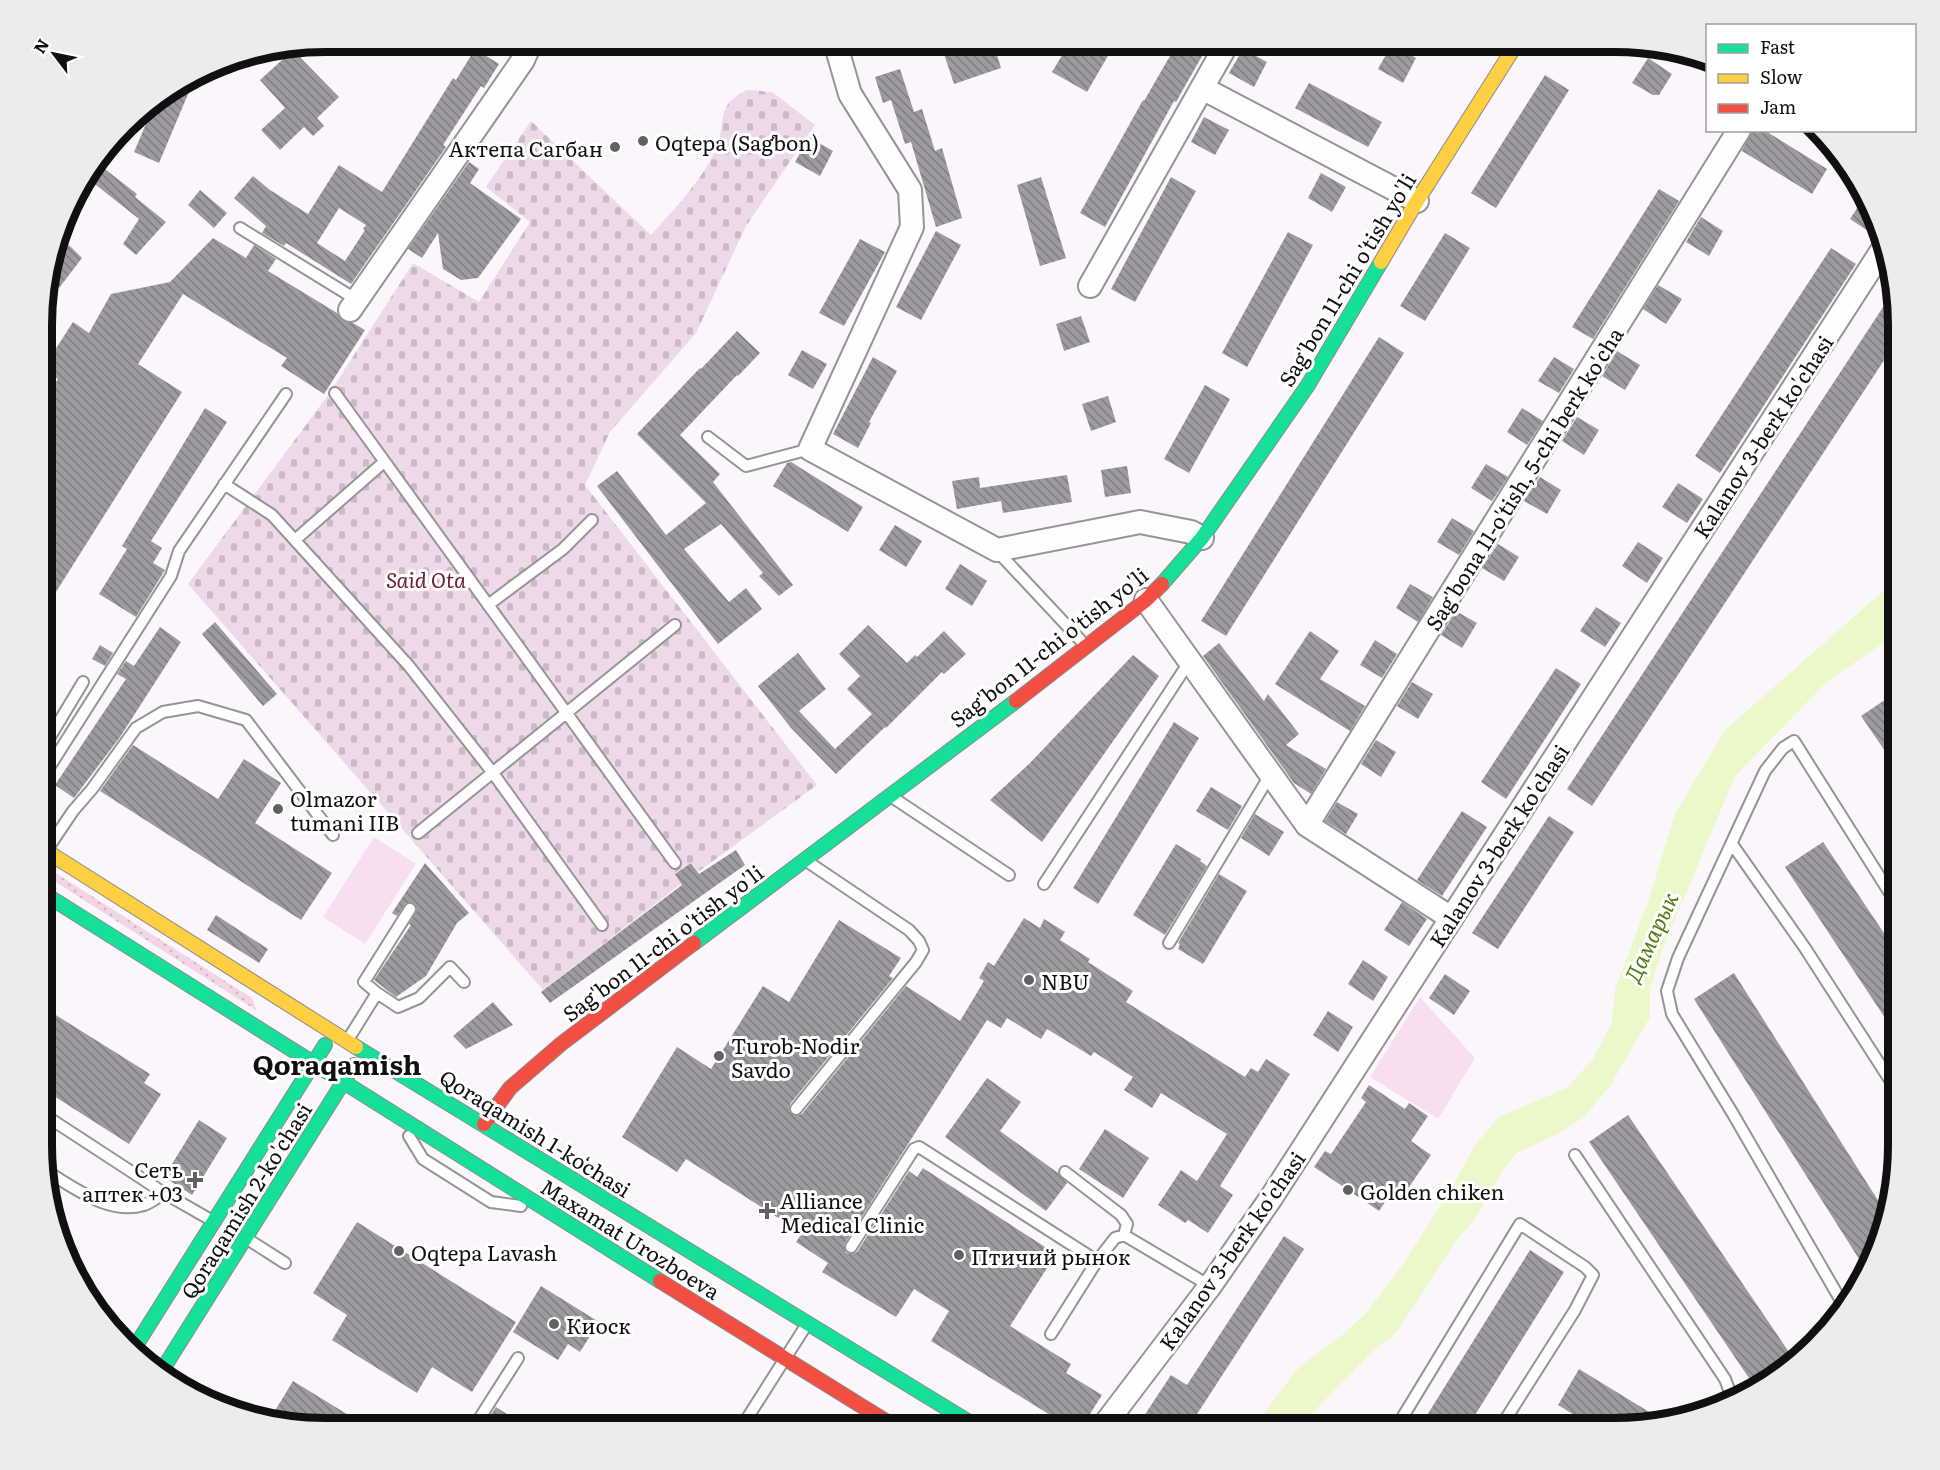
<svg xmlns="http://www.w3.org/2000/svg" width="1940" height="1470" viewBox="0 0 1940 1470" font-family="Literata,serif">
<defs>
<pattern id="grass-dots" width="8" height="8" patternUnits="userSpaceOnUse" patternTransform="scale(1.5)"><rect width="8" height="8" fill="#f3d5e8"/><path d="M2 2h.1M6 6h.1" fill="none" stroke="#cfb6c6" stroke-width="1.8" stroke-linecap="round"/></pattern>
<pattern id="cemetery-stones" width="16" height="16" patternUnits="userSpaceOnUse" patternTransform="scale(1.5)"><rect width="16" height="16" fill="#eed9ea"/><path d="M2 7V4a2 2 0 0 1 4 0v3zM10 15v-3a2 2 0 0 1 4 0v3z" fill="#cbb9c8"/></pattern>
<pattern id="building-back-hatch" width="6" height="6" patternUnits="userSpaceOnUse" patternTransform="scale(1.5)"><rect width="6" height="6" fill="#9e9ba0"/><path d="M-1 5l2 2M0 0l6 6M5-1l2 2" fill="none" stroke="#7f7d81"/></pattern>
</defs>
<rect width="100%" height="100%" fill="#fbf6fc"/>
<path fill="url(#grass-dots)" d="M43,865L252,998L257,1011L43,874Z"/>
<path fill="url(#cemetery-stones)" d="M747,90L772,92L815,125L746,226L696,333L610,432L585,485L817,785L698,872L692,862L675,873L681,884L543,990L188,584L329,394L413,263L479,302L530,222L486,187L531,121L651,235C675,208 701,182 716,149C728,121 713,107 747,90Z"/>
<path fill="#f7dff1" d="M374,837L416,864L365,944L323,917Z
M1420,997L1475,1058L1438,1119L1370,1077Z"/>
<path fill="#ebf9ca" d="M1898,578V633L1828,681L1735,776L1662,951L1650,989V1017L1610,1086L1584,1117L1556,1135L1517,1153L1505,1167L1475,1219L1456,1241L1397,1332L1370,1354L1298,1428H1249L1261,1417L1300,1366L1340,1337L1365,1314L1404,1263L1454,1184L1475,1145L1500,1116L1565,1089L1592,1061L1612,1022L1615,990L1649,899L1675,814L1725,730Z"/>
<path fill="url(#building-back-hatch)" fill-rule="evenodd" d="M940,42H993L1001,68L954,84Z
M1070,42H1116L1087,92L1052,72Z
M1178,42H1210L1176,102L1174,101L1105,227L1080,213L1143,100L1144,101Z
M1392,44L1416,58L1403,83L1378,69Z
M475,49L499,64L484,88L481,86L443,145L446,147L351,284L286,243L284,246L262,233L266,226L234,198L253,176L270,190L308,214L339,165L382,192L453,78L456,80ZM339,208L366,225L363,229L365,230L345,261L317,243Z
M1243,49L1267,62L1254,87L1229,73Z
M293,50L339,97L317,118L324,126L313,136L304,127L280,150L261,130L285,108L260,80Z
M1648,58L1672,74L1659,95H1653L1632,83Z
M900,69L914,112L922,109L935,151L942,148L962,218L936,227L911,142L905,144L891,100L883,103L875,77Z
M1545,75L1569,90L1496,208L1471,193Z
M194,80L159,163L134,152L155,103Z
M1309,83L1382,122L1368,147L1295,108Z
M1204,117L1229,130L1215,155L1191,142Z
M1752,130H1764L1827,169L1812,194L1742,151Z
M809,137L833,151L820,176L795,162Z
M469,162L479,169L470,183L521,219L478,278L461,280L443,269L438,233L422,258L408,249Z
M97,163L137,194L135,197L166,222L136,255L123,244L139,219L96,185L82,182Z
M1321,173L1346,187L1332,212L1308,198Z
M1041,177L1066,258L1040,266L1017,185Z
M1171,177L1196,191L1135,302L1111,289Z
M1659,189L1679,201L1593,339L1572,327Z
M200,190L227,213L214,228L188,205Z
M1865,196L1869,200L1877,237L1850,219Z
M1701,217L1723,231L1709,256L1686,242Z
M936,231L961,245L921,320L896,307Z
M1288,232L1313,245L1247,367L1222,353Z
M1445,233L1470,248L1425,321L1400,306Z
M213,238L246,258L254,245L276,259L268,271L337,313L343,321L353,323L365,330L324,394L281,366L287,358L183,294L138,364L182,392L44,611V401L58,379L44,371V367L73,322L89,333L111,294L170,282Z
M860,239L885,252L844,326L819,313Z
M69,245L82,258L59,288L47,280L51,268Z
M1831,248L1856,264L1720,473L1695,456Z
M1658,285L1682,299L1666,324L1643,309Z
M1891,295L1898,325V339L1592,806L1567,789Z
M1081,316L1090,342L1064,351L1056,324Z
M737,331L760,353L738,376L737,375L680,435L720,474L713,482L793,585L779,596L759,576L763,573L721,524L684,549L729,602L746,588L762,609L718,644L597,486L617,471L666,535L706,503L637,434L700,368L701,369Z
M1379,337L1404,353L1226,636L1201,621Z
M802,350L827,364L813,389L788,375Z
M1617,351L1640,365L1625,390L1602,376Z
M873,357L897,371L869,422L871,423L858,448L833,434Z
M1554,357L1574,369L1559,393L1538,381Z
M1205,385L1230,399L1189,473L1164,459Z
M1108,396L1116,422L1091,431L1082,404Z
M205,408L227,422L151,541L162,548L153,563L165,570L136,617L99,594L127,549L122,546Z
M1522,408L1543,421L1527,445L1507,432Z
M1577,417L1599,430L1584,455L1562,441Z
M791,462L863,507L848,532L773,486L787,463Z
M1486,464L1508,477L1492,501L1471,488Z
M1127,466L1131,493L1105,497L1101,470Z
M1067,475L1072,502L1003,513L1001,501L957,509L952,481L979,477L980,488Z
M1540,477L1561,490L1547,514L1524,501Z
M1678,483L1703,499L1687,523L1662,507Z
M1452,518L1474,531L1459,555L1437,542Z
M895,525L922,541L906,567L879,550Z
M1638,542L1663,558L1647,583L1622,566Z
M1498,544L1519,557L1504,581L1482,568Z
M960,564L987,581L972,606L945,589Z
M1410,584L1433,597L1418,622L1396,608Z
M1596,607L1621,623L1605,647L1580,631Z
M1456,611L1477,623L1462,648L1441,635Z
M215,622L277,694L263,706L202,634Z
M868,625L907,663L915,655L917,657L944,631L966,654L944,674L942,672L886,728L885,727L836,774L791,728L758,686L798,653L826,689L799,711L835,749L872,714L847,689L860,676L839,654Z
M160,627L181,642L120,737L74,798L55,785L126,679L117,674L126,661L134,666Z
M1310,631L1339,651L1320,679L1365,706L1350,731L1275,684Z
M1375,640L1397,654L1382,678L1360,665Z
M1219,643L1264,701L1268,694L1299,734L1286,745L1326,769L1311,794L1294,783L1203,656Z
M100,645L113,653L105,666L92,659Z
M1133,655L1159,676L1042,842L990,800L1030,763Z
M1556,668L1581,684L1506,799L1481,782Z
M1412,682L1433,694L1418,719L1397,706Z
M1898,691V770L1861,716Z
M1174,722L1199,738L1098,904L1073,888Z
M1376,740L1396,752L1381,777L1361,764Z
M133,745L218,799L244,759L281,783L255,823L332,873L301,920L100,791Z
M1211,787L1242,806L1228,830L1196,811Z
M1337,802L1358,814L1346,834L1325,821Z
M1462,811L1487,827L1442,896L1417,880Z
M1255,814L1284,832L1269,856L1241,838Z
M1549,816L1574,832L1498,949L1472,933Z
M1823,842L1898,954L1897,1036L1785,867Z
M1176,844L1201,859L1200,861L1207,866L1165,935L1133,915Z
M736,850L745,865L550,1003L541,992L682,885L675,874L691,863L699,874Z
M425,863L469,913L457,923L426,976L396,997L374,980L411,925L409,924L417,910L414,903H406L397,916L392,913Z
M1219,874L1247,891L1203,964L1178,949L1180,944L1178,943Z
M1402,902L1427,919L1409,946L1384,930Z
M216,915L268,949L259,963L207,930Z
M1024,918L1040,928L1044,919L1065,932L1060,940L1090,959L1088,962L1133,991L1126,1002L1245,1077L1251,1068L1258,1072L1266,1059L1290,1074L1220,1186L1233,1195L1208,1233L1188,1220L1185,1223L1158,1205L1181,1170L1197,1181L1227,1134L1161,1093L1152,1108L1124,1090L1133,1077L1094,1052L1091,1056L1047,1029L1041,1039L1007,1018L1001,1028L987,1020L845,1243L844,1247L846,1253L851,1254L857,1252L909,1171L917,1177L923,1168L1056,1254L1010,1326L1071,1364L1066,1373L1102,1395L1081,1428H1071L931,1341L949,1311L914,1289L896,1317L822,1272L828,1263L796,1242L802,1233L686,1159L677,1172L622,1137L677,1047L711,1069L763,986L789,1002L839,920L901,958L889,976L893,978L790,1104L789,1111L794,1116L802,1114L906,986L960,1021L984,981L979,978L988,962L994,966Z
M1363,960L1388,977L1373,1001L1348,984Z
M1734,973L1886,1213L1876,1253L1866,1270L1694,999Z
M1445,974L1470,991L1454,1015L1429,998Z
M493,1002L513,1025L466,1049L453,1036Z
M43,1007L150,1074L144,1083L161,1094L129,1144L43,1089Z
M1328,1011L1353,1027L1338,1052L1313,1035Z
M987,1078L1021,1102L1000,1131L1058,1173L1067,1183L1046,1211L945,1137Z
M1369,1085L1405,1109L1409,1103L1428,1116L1411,1141L1431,1155L1398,1203L1389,1196L1379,1211L1314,1167L1325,1151L1331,1154L1366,1102L1361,1098Z
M1628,1115L1793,1358L1755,1387L1589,1142Z
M199,1120L227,1138L192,1195L164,1177Z
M1105,1129L1149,1158L1123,1198L1079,1169Z
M357,1222L516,1322L472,1392L432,1367L417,1393L332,1340L347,1315L313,1293Z
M1284,1236L1304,1249L1188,1428H1136L1171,1375L1187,1385Z
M1530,1250L1564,1272L1467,1428H1419Z
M541,1286L599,1322L580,1352L568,1344L558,1360L513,1332Z
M1579,1369L1659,1418L1614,1428H1595L1558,1405Z
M293,1381L368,1427H307L270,1419Z
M496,1407L529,1428L483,1427Z"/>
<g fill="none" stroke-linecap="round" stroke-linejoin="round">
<g stroke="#969496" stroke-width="14">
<path id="lane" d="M240,228L357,300
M335,393L675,863
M708,437L746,466L810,449
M224,484L272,515L409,666L493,773L602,925
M295,540L384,462
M997,551L1085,645
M488,605L563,549L592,520
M44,747L83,682
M43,777L171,576L179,551L286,394
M892,797L1009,875
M418,833L675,625
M1732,844L1805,948L1897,1091
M48,848L73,811L92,789L136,728L163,712L198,706L246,720L333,835
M1882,881L1898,871
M1044,884L1189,662
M1169,943L1270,775
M377,993L398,1007L419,998L450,967L464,982
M349,1038L377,993L364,982L410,909
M796,1109L916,962L923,950L919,941L909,930L808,862
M43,1114L164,1193
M409,1136L423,1159L491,1202L521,1206
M1575,1155L1725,1379L1730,1392
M44,1170C73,1186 108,1216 144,1205C151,1203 158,1197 164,1193L211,1220
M1065,1172L1121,1215L1127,1224L1124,1235
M249,1240L285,1263
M851,1247L914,1149L919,1147L1097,1261
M1844,1306L1733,1114L1672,1014L1667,991L1678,958L1765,771L1783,748L1794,741L1898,906
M1051,1334L1097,1261L1115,1238L1124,1235L1210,1286
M1726,1402L1730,1392L1741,1398
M474,1427L518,1358
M741,1428L807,1324
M1396,1428L1520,1224L1585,1267L1593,1275L1575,1310L1500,1428"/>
</g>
<g stroke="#969496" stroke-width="26">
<path id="street" d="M835,42L850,94L910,190L912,227L810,449L997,550L1140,522L1191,532L1202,538
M1202,88L1417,201
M1090,286L1228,42
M350,310L523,60L531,42
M1146,600L1307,825L1451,918
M1307,825L1739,130
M1102,1428L1210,1286L1271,1198L1881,252"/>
</g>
<g stroke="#8c8a8d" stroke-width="16">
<path id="fast" d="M1162,584L1202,538L1308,385L1381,262
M43,893L660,1281
M694,943L1016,701
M356,1047L979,1428
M133,1350L325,1045
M161,1372L354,1065"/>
</g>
<g stroke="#8c8a8d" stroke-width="16">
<path id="slow" d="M1381,262L1417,201L1517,43
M43,849L356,1047"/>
</g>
<g stroke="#8c8a8d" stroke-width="16">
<path id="jam" d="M1016,701L1146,600L1162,584
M484,1124L510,1088L561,1044L694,943
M660,1281L897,1428"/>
</g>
<use href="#lane" stroke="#fefeff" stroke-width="10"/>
<use href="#street" stroke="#fefeff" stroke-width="22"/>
<use href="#fast" stroke="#16e098" stroke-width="14"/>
<use href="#slow" stroke="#ffcf43" stroke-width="14"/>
<use href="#jam" stroke="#f24e42" stroke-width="14"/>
</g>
<g fill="#626063" stroke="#fff" stroke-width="2">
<circle cx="643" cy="141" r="6"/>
<circle cx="615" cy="147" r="6"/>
<circle cx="278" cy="809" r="6"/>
<circle cx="1029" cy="980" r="6"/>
<circle cx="719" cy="1056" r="6"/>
<path d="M192 1171h6v6h6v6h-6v6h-6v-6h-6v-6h6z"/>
<circle cx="1348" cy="1190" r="6"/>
<path d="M764 1202h6v6h6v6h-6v6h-6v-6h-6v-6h6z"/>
<circle cx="399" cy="1251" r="6"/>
<circle cx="959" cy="1255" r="6"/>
<circle cx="554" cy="1324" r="6"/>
</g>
<g text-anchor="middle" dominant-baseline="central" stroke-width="6" stroke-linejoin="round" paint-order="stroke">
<g font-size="21" fill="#101010" stroke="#fff" text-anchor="start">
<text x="655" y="141">Oqtepa (Sagʻbon)</text>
<text x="603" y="147" text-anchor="end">Актепа Сагбан</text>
<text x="290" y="797">Olmazor<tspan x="290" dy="24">tumani IIB</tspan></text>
<text x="1041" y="980">NBU</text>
<text x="731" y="1044">Turob-Nodir<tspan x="731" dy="24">Savdo</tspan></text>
<text x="183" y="1168" text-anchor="end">Сеть<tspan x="183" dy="24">аптек +03</tspan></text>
<text x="1360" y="1190">Golden chiken</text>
<text x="780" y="1199">Alliance<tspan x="780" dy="24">Medical Clinic</tspan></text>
<text x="411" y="1251">Oqtepa Lavash</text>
<text x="971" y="1255">Птичий рынок</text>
<text x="566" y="1324">Киоск</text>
</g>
<g font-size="21" fill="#101010" stroke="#fff">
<text transform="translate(1346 279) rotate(-59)">Sag'bon 11-chi o'tish yo'li</text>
<text transform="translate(1762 436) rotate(-57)">Kalanov 3-berk ko'chasi</text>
<text transform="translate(1523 478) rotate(-58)">Sag'bona 11-o'tish, 5-chi berk ko'cha</text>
<text transform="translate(1048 646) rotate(-38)">Sag'bon 11-chi o'tish yo'li</text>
<text transform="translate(1498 845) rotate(-57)">Kalanov 3-berk ko'chasi</text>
<text transform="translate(662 942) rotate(-37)">Sag'bon 11-chi o'tish yo'li</text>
<text transform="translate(536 1132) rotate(32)">Qoraqamish 1-koʻchasi</text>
<text transform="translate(245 1200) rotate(-58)">Qoraqamish 2-ko'chasi</text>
<text transform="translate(631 1238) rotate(32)">Maxamat Urozboeva</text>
<text transform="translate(1231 1250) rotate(-55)">Kalanov 3-berk ko'chasi</text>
</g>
<g font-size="21" font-style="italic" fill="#6d1b31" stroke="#fff">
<text x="426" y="578">Said Ota</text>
</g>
<g font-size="22" font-style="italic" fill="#547d10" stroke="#fff">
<text transform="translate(1650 937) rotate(-65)">Дамарык</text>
</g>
<g font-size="27" font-weight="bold" fill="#101010" stroke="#fff">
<text x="337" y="1063">Qoraqamish</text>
</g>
</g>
<path d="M0 0H1940V1470H0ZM325 52H1615A273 273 0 0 1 1888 325V1145A273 273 0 0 1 1615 1418H325A273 273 0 0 1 52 1145V325A273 273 0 0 1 325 52Z" fill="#ececec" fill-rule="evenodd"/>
<path fill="none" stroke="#101010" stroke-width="8" d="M325 52H1615A273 273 0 0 1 1888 325V1145A273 273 0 0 1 1615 1418H325A273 273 0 0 1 52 1145V325A273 273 0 0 1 325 52Z"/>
<rect x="1706" y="24" width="210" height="108" fill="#ffffff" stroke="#9f9f9f" stroke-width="1.5"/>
<rect x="1718" y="44" width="30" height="9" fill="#16e098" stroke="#9f9f9f" stroke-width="1.5"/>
<text x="1760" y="54" font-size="18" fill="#101010">Fast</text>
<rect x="1718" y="74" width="30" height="9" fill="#ffcf43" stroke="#9f9f9f" stroke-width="1.5"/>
<text x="1760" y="84" font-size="18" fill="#101010">Slow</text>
<rect x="1718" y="104" width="30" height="9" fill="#f24e42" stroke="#9f9f9f" stroke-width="1.5"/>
<text x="1760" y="114" font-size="18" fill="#101010">Jam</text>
<g transform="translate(54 54) rotate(302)" stroke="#ffffff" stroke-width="4.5" paint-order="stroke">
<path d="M0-4.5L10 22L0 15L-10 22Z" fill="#101010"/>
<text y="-9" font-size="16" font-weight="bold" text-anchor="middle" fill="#101010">N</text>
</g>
</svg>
